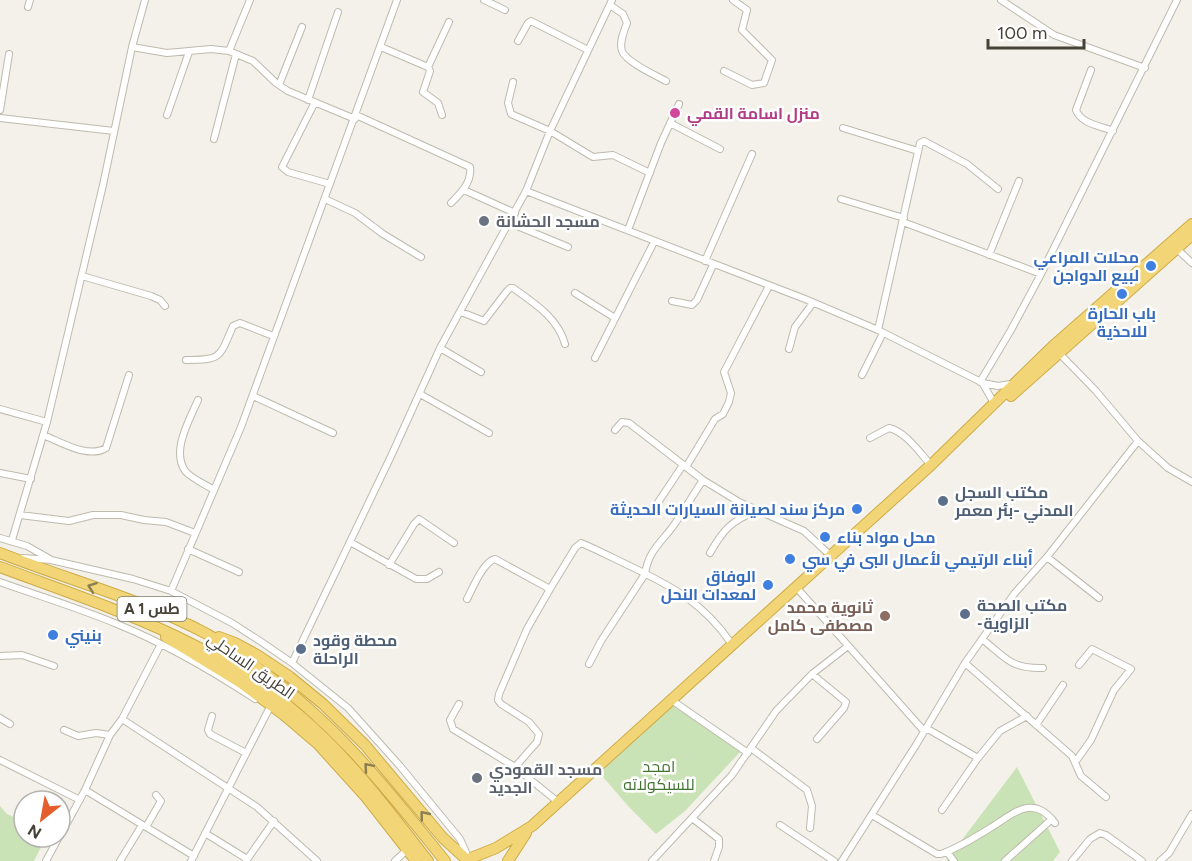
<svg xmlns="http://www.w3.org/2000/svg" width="1192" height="861" viewBox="0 0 1192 861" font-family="Figtree,Cairo,sans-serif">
<rect width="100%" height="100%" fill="#f3f1e9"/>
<path fill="#cae3b6" d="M678,701L740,752L685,811L656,834L629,807L597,770Z
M1017,767L1060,852L1053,861H946Z
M0,806L7,814L24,822V837H46L34,861H0Z"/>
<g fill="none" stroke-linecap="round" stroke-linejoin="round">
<g stroke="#bebaad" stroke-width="8">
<path id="street" d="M484,0L505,10
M1001,0L1054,35L1145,68
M610,5L623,14L627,23C624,31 619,42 622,51C626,62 655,75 666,81
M28,7L30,0
M518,41L528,23L531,21L588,50
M132,47L167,53L211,49L229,51L253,61L276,83L288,91L355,119
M381,47L428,67L449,22
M229,51L250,0
M428,67L430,71L423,92L438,103L442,115
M1091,70L1076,110C1081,124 1101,126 1113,131
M724,71L752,85L764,83L772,60L742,30L747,10L733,0
M513,82L508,103L511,114L550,131L593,157L613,155L650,173
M279,85L302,27
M308,100L338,12
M315,102L282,167L288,172L330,184
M0,110L9,54
M167,115L189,52
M356,115L470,167C472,182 461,193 451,203
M0,118L114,131
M670,123L720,149
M843,128L918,151
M214,139L236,54
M464,190L515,213
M526,191L805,299L878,330L983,383L998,386L1011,384
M325,199L355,213L383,234L421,257
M841,199L904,218
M903,222L1041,274
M510,223L568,247
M628,230L661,143L679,104
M1177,249L1192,263
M989,255L1019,181
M705,261L752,154
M82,276L151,296L160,300L165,306
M575,293L615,318
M672,301L692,305L697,300L713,265
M461,312L484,321L507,291L510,288H513C534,303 558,318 565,344
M878,330L920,143L924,141L967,164L998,189
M440,348L481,372
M789,349L795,327L813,303
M1058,352L1096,391L1138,441L1168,468L1192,482
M595,358L654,242
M186,360C222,360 219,358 233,326L240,323L273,336
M862,375L883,333
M980,382L1011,330L1041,274L1177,0
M983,384L994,403
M420,394L489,433
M253,396L333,433
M198,400C190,419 170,452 186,472C193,479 206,485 214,490
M0,409L47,422
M615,430L622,422L629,423L703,480L739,502L804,531L831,556
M43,435C61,442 88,459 106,448L129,375
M870,438L889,428C906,432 919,452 931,465
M686,467L715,419L723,414L729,402L731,393L724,372L769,286
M0,473L31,479
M655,507L683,465
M20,515L69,521L93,515H121L144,520L166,522L195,533
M0,538L27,546L50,559
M12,540L47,422L103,185L132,47L145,0
M350,542L416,579H427L439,572
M188,549L239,572
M710,553C723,530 731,521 756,511
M1047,557L1099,598
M23,558L51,560L133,579L171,591L232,623L263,643L292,663L348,708L400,766L460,839L468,857
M389,565L414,524L419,519L454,543
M0,582C39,596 79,608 117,624C166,644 211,670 255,699
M796,587L924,731
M171,591L241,427L397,0
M467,599C473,588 483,562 495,559L550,589L575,548L581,543C598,550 615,559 632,567C675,588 704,604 731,643
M982,639C1006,658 1011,669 1043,668
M0,656L22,655L54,666
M292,663L392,454L440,348L526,191L550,131L612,0
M965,663L1072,756L1081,776L1106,797
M589,664L601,641L645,574C648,553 659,544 671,529C683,513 692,496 703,480
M812,674L846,702L844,708L817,739
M670,699L748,753
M459,704L450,720L453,729L515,767L558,802
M212,716L208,730L210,734L246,753
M0,718L10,724
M122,719L257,807L317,861
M1036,725L1063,685
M926,728L978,758L942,810
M64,730L78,736L96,733L110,735
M751,748L807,790L812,806L810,828
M978,758L1000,731L1027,716
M0,760L80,800
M1076,761L1091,740L1114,690L1131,669L1092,649L1079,665
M515,767L537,742L539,734L529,722L501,704L498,700L499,694L527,629L550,589
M85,790L194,856
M872,815L937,854H941C959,848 979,835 995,825C1017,810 1035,796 1055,823
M692,818L719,839V847L714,861
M780,825L834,861
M146,827L161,801L156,795
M205,833L247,859
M60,836L85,790L110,735L122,719L161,644
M947,852L954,861
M46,861L59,837
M120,861L142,825
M191,861L271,705
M246,861L274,821
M395,861L408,849
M652,861L732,775L776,711L812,674L848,646
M842,861L916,745L965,663L1014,594L1047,557L1138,441
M1005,861L1052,819
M1072,861L1090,839L1100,833L1106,835L1142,861
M1160,861L1169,853L1192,814"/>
</g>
<g stroke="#cfac47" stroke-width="12">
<path id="highway" d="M1011,396L1192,235
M0,553C69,580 141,599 207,634C223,643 237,654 252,664C334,721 384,785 445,861
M0,567C107,607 210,638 299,715C349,757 388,810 428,861
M166,637L241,683L284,715L318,744L366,797L416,861
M219,637L235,643L257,655L290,677L323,704L365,745L443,838L464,857
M471,858L496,848L532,826L931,465L1052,347L1192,224
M508,861L526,833"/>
</g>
<use href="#street" stroke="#fff" stroke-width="6"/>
<use href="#highway" stroke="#f1d577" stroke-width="10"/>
</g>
<defs><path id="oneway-chevron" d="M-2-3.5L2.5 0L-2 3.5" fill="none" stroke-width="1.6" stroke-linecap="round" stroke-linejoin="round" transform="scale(1.5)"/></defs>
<g stroke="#8a7d51">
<use href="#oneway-chevron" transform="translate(92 587) rotate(-160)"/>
<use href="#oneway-chevron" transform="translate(368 767) rotate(-131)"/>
<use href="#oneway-chevron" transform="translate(424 815) rotate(-129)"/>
</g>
<circle fill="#d1479c" stroke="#fff" stroke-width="2" cx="675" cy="113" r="6"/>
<g fill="#6b7280" stroke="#fff" stroke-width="2">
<circle cx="484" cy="221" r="6"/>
<circle cx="477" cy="778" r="6"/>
</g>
<g fill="#3f7fe0" stroke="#fff" stroke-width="2">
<circle cx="1151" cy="266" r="6"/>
<circle cx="1122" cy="294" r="6"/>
<circle cx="857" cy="509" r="6"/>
<circle cx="825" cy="537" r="6"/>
<circle cx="790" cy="559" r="6"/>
<circle cx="768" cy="585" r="6"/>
<circle cx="53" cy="635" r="6"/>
</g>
<g fill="#5c6f8a" stroke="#fff" stroke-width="2">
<circle cx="943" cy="501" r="6"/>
<circle cx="965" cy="614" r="6"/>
<circle cx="301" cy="649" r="6"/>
</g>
<circle fill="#8d6e63" stroke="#fff" stroke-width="2" cx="885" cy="616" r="6"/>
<g text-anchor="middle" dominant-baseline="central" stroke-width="5" stroke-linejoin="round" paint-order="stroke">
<rect fill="#fff" stroke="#7e7b74" stroke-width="1.5" x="117.5" y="597" width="69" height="24" rx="4.5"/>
<g font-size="15" font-weight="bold" fill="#464238">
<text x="152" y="609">A 1 طس</text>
</g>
<g font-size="16" font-weight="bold" fill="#b23c85" stroke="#fff" text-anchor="start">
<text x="687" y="113">منزل اسامة القمي</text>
</g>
<g font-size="16" font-weight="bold" fill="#5b616d" stroke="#fff" text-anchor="start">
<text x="496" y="221">مسجد الحشانة</text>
<text x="489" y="769">مسجد القمودي<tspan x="489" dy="18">الجديد</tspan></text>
</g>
<g font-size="16" font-weight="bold" fill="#366cbe" stroke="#fff" text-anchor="end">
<text x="1139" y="257">محلات المراعي<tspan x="1139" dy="18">لبيع الدواجن</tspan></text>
<text x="1122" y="313" text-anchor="middle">باب الحارة<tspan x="1122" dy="18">للاحذية</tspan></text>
<text x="845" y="509">مركز سند لصيانة السيارات الحديثة</text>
<text x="837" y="537" text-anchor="start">محل مواد بناء</text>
<text x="802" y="559" text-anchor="start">أبناء الرتيمي لأعمال البى في سي</text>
<text x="756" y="576">الوفاق<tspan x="756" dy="18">لمعدات النحل</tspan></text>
<text x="65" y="635" text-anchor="start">بنيني</text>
</g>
<g font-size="16" font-weight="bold" fill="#4e5e75" stroke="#fff" text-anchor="start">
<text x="955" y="492">مكتب السجل<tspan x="955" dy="18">المدني -بئر معمر</tspan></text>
<text x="977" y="605">مكتب الصحة<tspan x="977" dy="18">-الزاوية</tspan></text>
<text x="313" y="640">محطة وقود<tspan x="313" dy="18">الراحلة</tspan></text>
</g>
<g font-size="16" font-weight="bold" fill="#785e54" stroke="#fff" text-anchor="end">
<text x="873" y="607">ثانوية محمد<tspan x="873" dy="18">مصطفى كامل</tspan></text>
</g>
<g font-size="16" fill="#464238" stroke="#fff">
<text transform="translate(251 666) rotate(35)">الطريق الساحلي</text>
</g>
<g font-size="16" fill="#427330" stroke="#fff">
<text x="659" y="766">امجد<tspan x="659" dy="18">للسيكولاته</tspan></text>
</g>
</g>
<g transform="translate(42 819) rotate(211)"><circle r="28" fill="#ffffff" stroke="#b5b3af" stroke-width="1.5"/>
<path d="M0-4.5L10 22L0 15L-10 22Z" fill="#e65d2d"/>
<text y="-9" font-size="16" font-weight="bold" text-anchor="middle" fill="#464238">N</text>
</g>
<path d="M988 39v9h96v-9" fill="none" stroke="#464238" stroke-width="3"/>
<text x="997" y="39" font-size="18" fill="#464238" stroke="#ffffff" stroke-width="4.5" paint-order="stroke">100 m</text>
</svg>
